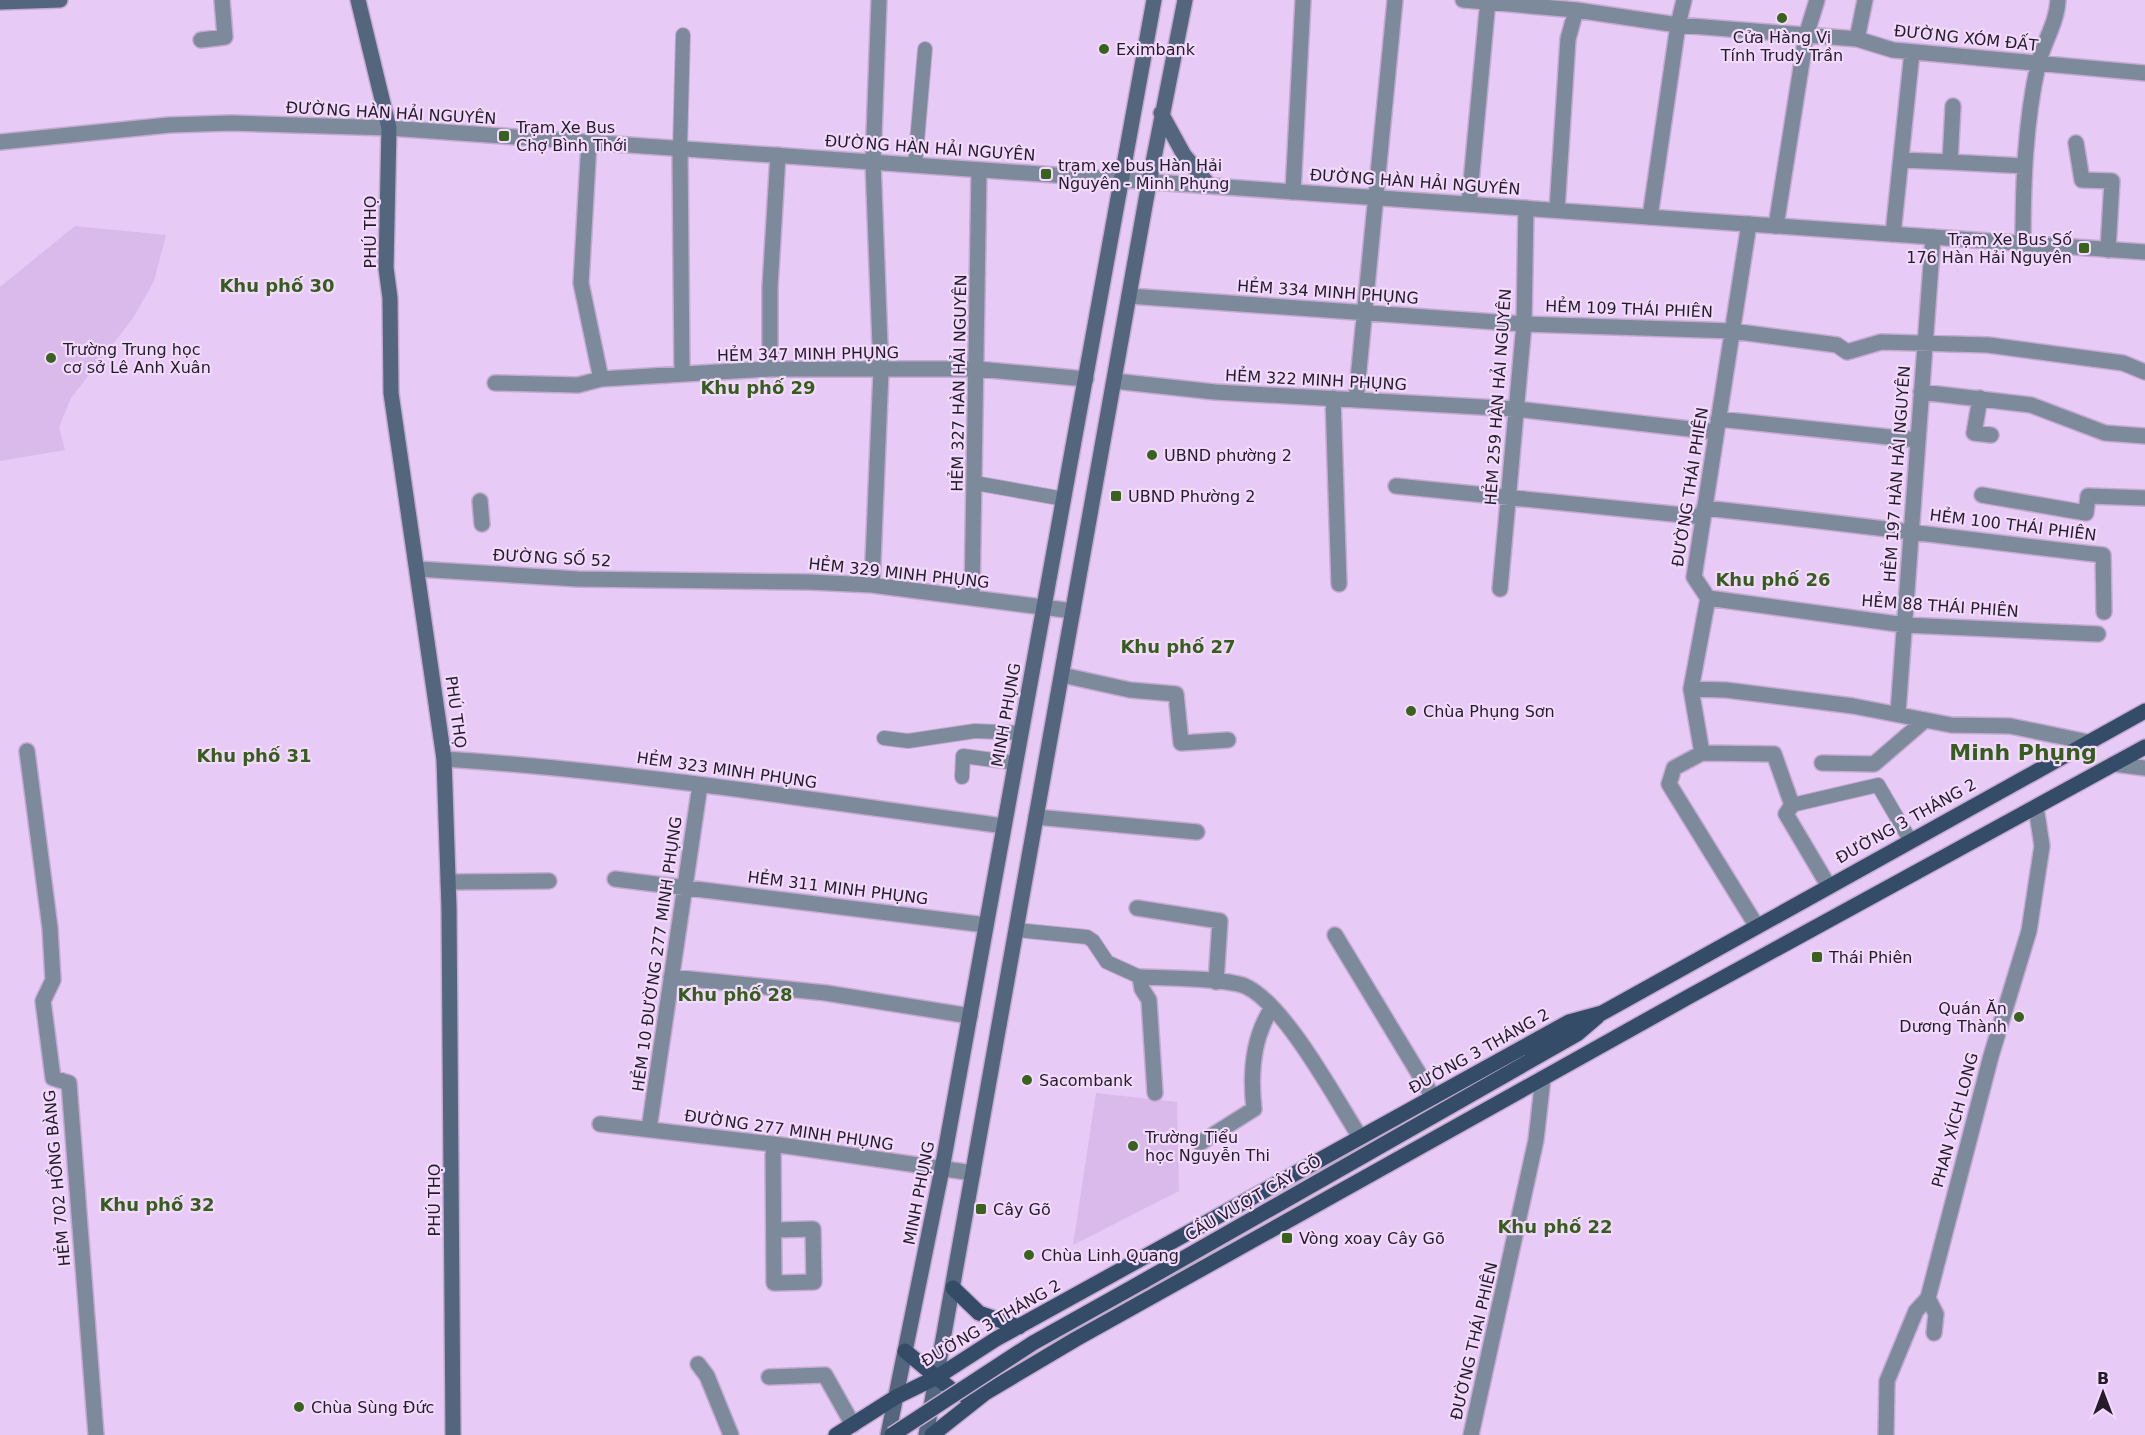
<svg xmlns="http://www.w3.org/2000/svg" width="2145" height="1435" viewBox="0 0 2145 1435" font-family="'DejaVu Sans',sans-serif">
<rect width="100%" height="100%" fill="#e7caf5"/>
<path fill="#dabaea" d="M75,226L166,235L154,281L133,318L71,398L59,427L65,450L0,461V287Z
M1096,1093L1177,1102L1179,1191L1073,1245Z"/>
<g fill="none" stroke-linecap="round" stroke-linejoin="round">
<g stroke="#c4aad0" stroke-width="16">
<path id="pedestrian" d="M680,148L683,35
M915,165L925,49
M975,483L1064,499
M884,738L908,741L975,731L1021,733
M962,777L963,756L1016,763
M1792,805L1878,785L1910,840
M1016,930L1087,937L1093,941L1107,962L1140,977"/>
</g>
<g stroke="#c4aad0" stroke-width="18">
<path id="minor" d="M1463,0L1576,10L1678,25L1857,39L1893,50L2145,73
M1857,39L1865,0
M201,40L225,37L222,0
M0,142L169,125L231,123L389,128
M589,142L581,283L601,379
M2076,143L2082,180L2112,181L2108,250
M680,148L682,374
M1901,160L1950,162L1953,106
M1950,162L2025,166
M1293,192L1303,0
M1469,204L1488,0
M1557,210L1568,39L1576,10
M1650,217L1678,25L1684,0
M1749,224L1694,577L1708,598L1691,689L1702,753L1674,768L1669,784L1756,925
M1776,226L1806,36L1817,0
M1893,234L1912,52
M2023,244C2023,184 2025,123 2038,65C2043,43 2057,23 2058,0
M1129,296L1524,324L1732,331L1837,345L1847,352L1881,342L1988,345L2123,363L2145,372
M770,369V287L778,155
M1114,381L1215,392L1516,409L1716,432
M495,383L578,385L601,379L770,369H978L1086,379
M1921,392L2031,405L2105,433L2145,436
M1333,398L1339,584
M1980,398L1974,433L1991,435
M1356,400L1395,0
M1718,419L1917,440
M1396,486L1703,517
M1982,495L2086,513L2088,496L2145,498
M480,501L482,524
M1704,508C1838,522 1970,540 2103,555L2104,612
M417,569L578,579L809,582L872,585L1073,611
M872,585L881,371L873,162L879,0
M1500,589L1524,324L1526,208
M972,598L979,170
M1708,598L1905,625L2098,634
M1062,675L1130,690L1176,694L1181,743L1228,740
M1691,689L1726,690L1853,706L1951,725L2010,726L2088,742
M1898,713L1933,237
M27,751L50,928L53,980L43,1001L53,1078L69,1083L96,1435
M1702,753L1774,754L1792,805L1786,814L1828,885
M444,759C632,771 818,801 1004,826
M1822,763L1874,764L1925,720
M1036,817L1197,832
M615,879L986,925
M448,882L549,881
M1137,908L1220,921L1216,982
M1335,935L1433,1097
M671,977L826,993L970,1016
M1155,1093L1149,1000L1142,989L1140,977C1165,978 1224,978 1245,986C1285,1004 1335,1098 1360,1137
M600,1124L773,1144L973,1173
M649,1129L700,785
M1200,1143L1254,1109C1250,1074 1252,1038 1272,1008
M773,1144L774,1283L814,1282L813,1229L774,1230
M1928,1298L1936,1314L1934,1333
M698,1364L707,1376L731,1435
M769,1377L825,1375L853,1425
M1471,1435L1536,1140L1543,1078
M1886,1435L1887,1381L1916,1311L1928,1298L1991,1056L2029,931L2042,846L2036,807"/>
</g>
<g stroke="#c4aad0" stroke-width="18">
<path id="tertiary" d="M389,128L2145,252
M2114,764L2145,768"/>
</g>
<g stroke="#c4aad0" stroke-width="18">
<path id="secondary" d="M358,0L389,128L386,268L390,298L391,393L444,759L449,908L453,1435
M0,2L60,0
M1161,113L1184,155L1208,184
M888,1435L942,1169L1154,0
M926,1435L1149,183L1185,0"/>
</g>
<g stroke="#c4aad0" stroke-width="18">
<path id="primary" d="M1142,1282L1577,1034L1598,1016
M953,1288L979,1313L1019,1327
M905,1351L952,1390L968,1397
M836,1435L896,1397L937,1377L996,1339L1569,1022L1602,1013L2145,711
M932,1435L985,1393L1076,1339L1690,996L2145,747"/>
</g>
<use href="#pedestrian" stroke="#7d8a9b" stroke-width="14"/>
<use href="#minor" stroke="#7d8a9b" stroke-width="15"/>
<use href="#tertiary" stroke="#7d8a9b" stroke-width="15"/>
<use href="#secondary" stroke="#53667e" stroke-width="15"/>
<use href="#primary" stroke="#354c68" stroke-width="15"/>
<g stroke="#c4aad0" stroke-width="18" stroke-linecap="butt">
<path id="primary-bridge" d="M892,1435L1033,1343L1142,1282"/>
</g>
<use href="#primary-bridge" stroke="#354c68" stroke-width="15"/>
</g>
<g fill="#39621e" stroke="#f1dafc" stroke-width="2">
<circle cx="1782" cy="18" r="6"/>
<circle cx="1104" cy="49" r="6"/>
<rect x="498" y="130" width="12" height="12" rx="3"/>
<rect x="1040" y="168" width="12" height="12" rx="3"/>
<rect x="2078" y="242" width="12" height="12" rx="3"/>
<circle cx="51" cy="358" r="6"/>
<circle cx="1152" cy="455" r="6"/>
<rect x="1110" y="490" width="12" height="12" rx="3"/>
<circle cx="1411" cy="711" r="6"/>
<rect x="1811" y="951" width="12" height="12" rx="3"/>
<circle cx="2019" cy="1017" r="6"/>
<circle cx="1027" cy="1080" r="6"/>
<circle cx="1133" cy="1146" r="6"/>
<rect x="975" y="1203" width="12" height="12" rx="3"/>
<rect x="1281" y="1232" width="12" height="12" rx="3"/>
<circle cx="1029" cy="1255" r="6"/>
<circle cx="299" cy="1407" r="6"/>
</g>
<g text-anchor="middle" dominant-baseline="central" stroke-width="4.5" stroke-linejoin="round" paint-order="stroke">
<g font-size="16" fill="#261b2a" stroke="#f1dafc" text-anchor="start">
<text x="1782" y="37" text-anchor="middle">Cửa Hàng Vi<tspan x="1782" dy="18">Tính Trudy Trần</tspan></text>
<text x="1116" y="49">Eximbank</text>
<text x="516" y="127">Trạm Xe Bus<tspan x="516" dy="18">Chợ Bình Thới</tspan></text>
<text x="1058" y="165">trạm xe bus Hàn Hải<tspan x="1058" dy="18">Nguyên - Minh Phụng</tspan></text>
<text x="2072" y="239" text-anchor="end">Trạm Xe Bus Số<tspan x="2072" dy="18">176 Hàn Hải Nguyên</tspan></text>
<text x="63" y="349">Trường Trung học<tspan x="63" dy="18">cơ sở Lê Anh Xuân</tspan></text>
<text x="1164" y="455">UBND phường 2</text>
<text x="1128" y="496">UBND Phường 2</text>
<text x="1423" y="711">Chùa Phụng Sơn</text>
<text x="1829" y="957">Thái Phiên</text>
<text x="2007" y="1008" text-anchor="end">Quán Ăn<tspan x="2007" dy="18">Dương Thành</tspan></text>
<text x="1039" y="1080">Sacombank</text>
<text x="1145" y="1137">Trường Tiểu<tspan x="1145" dy="18">học Nguyễn Thi</tspan></text>
<text x="993" y="1209">Cây Gõ</text>
<text x="1299" y="1238">Vòng xoay Cây Gõ</text>
<text x="1041" y="1255">Chùa Linh Quang</text>
<text x="311" y="1407">Chùa Sùng Đức</text>
</g>
<g font-size="16" fill="#261b2a" stroke="#f1dafc">
<text transform="translate(1966 38) rotate(6)">ĐƯỜNG XÓM ĐẤT</text>
<text transform="translate(391 113) rotate(3)">ĐƯỜNG HÀN HẢI NGUYÊN</text>
<text transform="translate(930 148) rotate(4)">ĐƯỜNG HÀN HẢI NGUYÊN</text>
<text transform="translate(1415 182) rotate(4)">ĐƯỜNG HÀN HẢI NGUYÊN</text>
<text transform="translate(370 232) rotate(-90)">PHÚ THỌ</text>
<text transform="translate(1328 292) rotate(4)">HẺM 334 MINH PHỤNG</text>
<text transform="translate(1629 309) rotate(2)">HẺM 109 THÁI PHIÊN</text>
<text transform="translate(808 354) rotate(-1)">HẺM 347 MINH PHỤNG</text>
<text transform="translate(1316 380) rotate(3)">HẺM 322 MINH PHỤNG</text>
<text transform="translate(959 383) rotate(-89)">HẺM 327 HÀN HẢI NGUYÊN</text>
<text transform="translate(1498 397) rotate(-86)">HẺM 259 HÀN HẢI NGUYÊN</text>
<text transform="translate(1897 474) rotate(-86)">HẺM 197 HÀN HẢI NGUYÊN</text>
<text transform="translate(1690 487) rotate(-81)">ĐƯỜNG THÁI PHIÊN</text>
<text transform="translate(2013 525) rotate(7)">HẺM 100 THÁI PHIÊN</text>
<text transform="translate(552 558) rotate(3)">ĐƯỜNG SỐ 52</text>
<text transform="translate(899 573) rotate(6)">HẺM 329 MINH PHỤNG</text>
<text transform="translate(1940 606) rotate(4)">HẺM 88 THÁI PHIÊN</text>
<text transform="translate(456 712) rotate(82)">PHÚ THỌ</text>
<text transform="translate(1006 715) rotate(-80)">MINH PHỤNG</text>
<text transform="translate(727 770) rotate(8)">HẺM 323 MINH PHỤNG</text>
<text transform="translate(1906 821) rotate(-29)">ĐƯỜNG 3 THÁNG 2</text>
<text transform="translate(838 888) rotate(7)">HẺM 311 MINH PHỤNG</text>
<text transform="translate(657 954) rotate(-82)">HẺM 10 ĐƯỜNG 277 MINH PHỤNG</text>
<text transform="translate(1479 1051) rotate(-29)">ĐƯỜNG 3 THÁNG 2</text>
<text transform="translate(1955 1120) rotate(-75)">PHAN XÍCH LONG</text>
<text transform="translate(789 1130) rotate(8)">ĐƯỜNG 277 MINH PHỤNG</text>
<text transform="translate(57 1178) rotate(-95)">HẺM 702 HỒNG BÀNG</text>
<text transform="translate(919 1193) rotate(-79)">MINH PHỤNG</text>
<text transform="translate(1253 1198) rotate(-30)">CẦU VƯỢT CÂY GÕ</text>
<text transform="translate(434 1200) rotate(-90)">PHÚ THỌ</text>
<text transform="translate(991 1323) rotate(-30)">ĐƯỜNG 3 THÁNG 2</text>
<text transform="translate(1474 1341) rotate(-77)">ĐƯỜNG THÁI PHIÊN</text>
</g>
<g font-size="18" font-weight="bold" fill="#365c1e" stroke="#f1dafc">
<text x="277" y="285">Khu phố 30</text>
<text x="758" y="387">Khu phố 29</text>
<text x="1773" y="579">Khu phố 26</text>
<text x="1178" y="646">Khu phố 27</text>
<text x="254" y="755">Khu phố 31</text>
<text x="735" y="994">Khu phố 28</text>
<text x="157" y="1204">Khu phố 32</text>
<text x="1555" y="1226">Khu phố 22</text>
</g>
<g font-size="22" font-weight="bold" fill="#365c1e" stroke="#f1dafc">
<text x="2023" y="752">Minh Phụng</text>
</g>
</g>
<g transform="translate(2103 1393)" stroke="#f1dafc" stroke-width="4.5" paint-order="stroke">
<path d="M0-4.5L10 22L0 15L-10 22Z" fill="#261b2a"/>
<text y="-9" font-size="16" font-weight="bold" text-anchor="middle" fill="#261b2a">B</text>
</g>
</svg>
